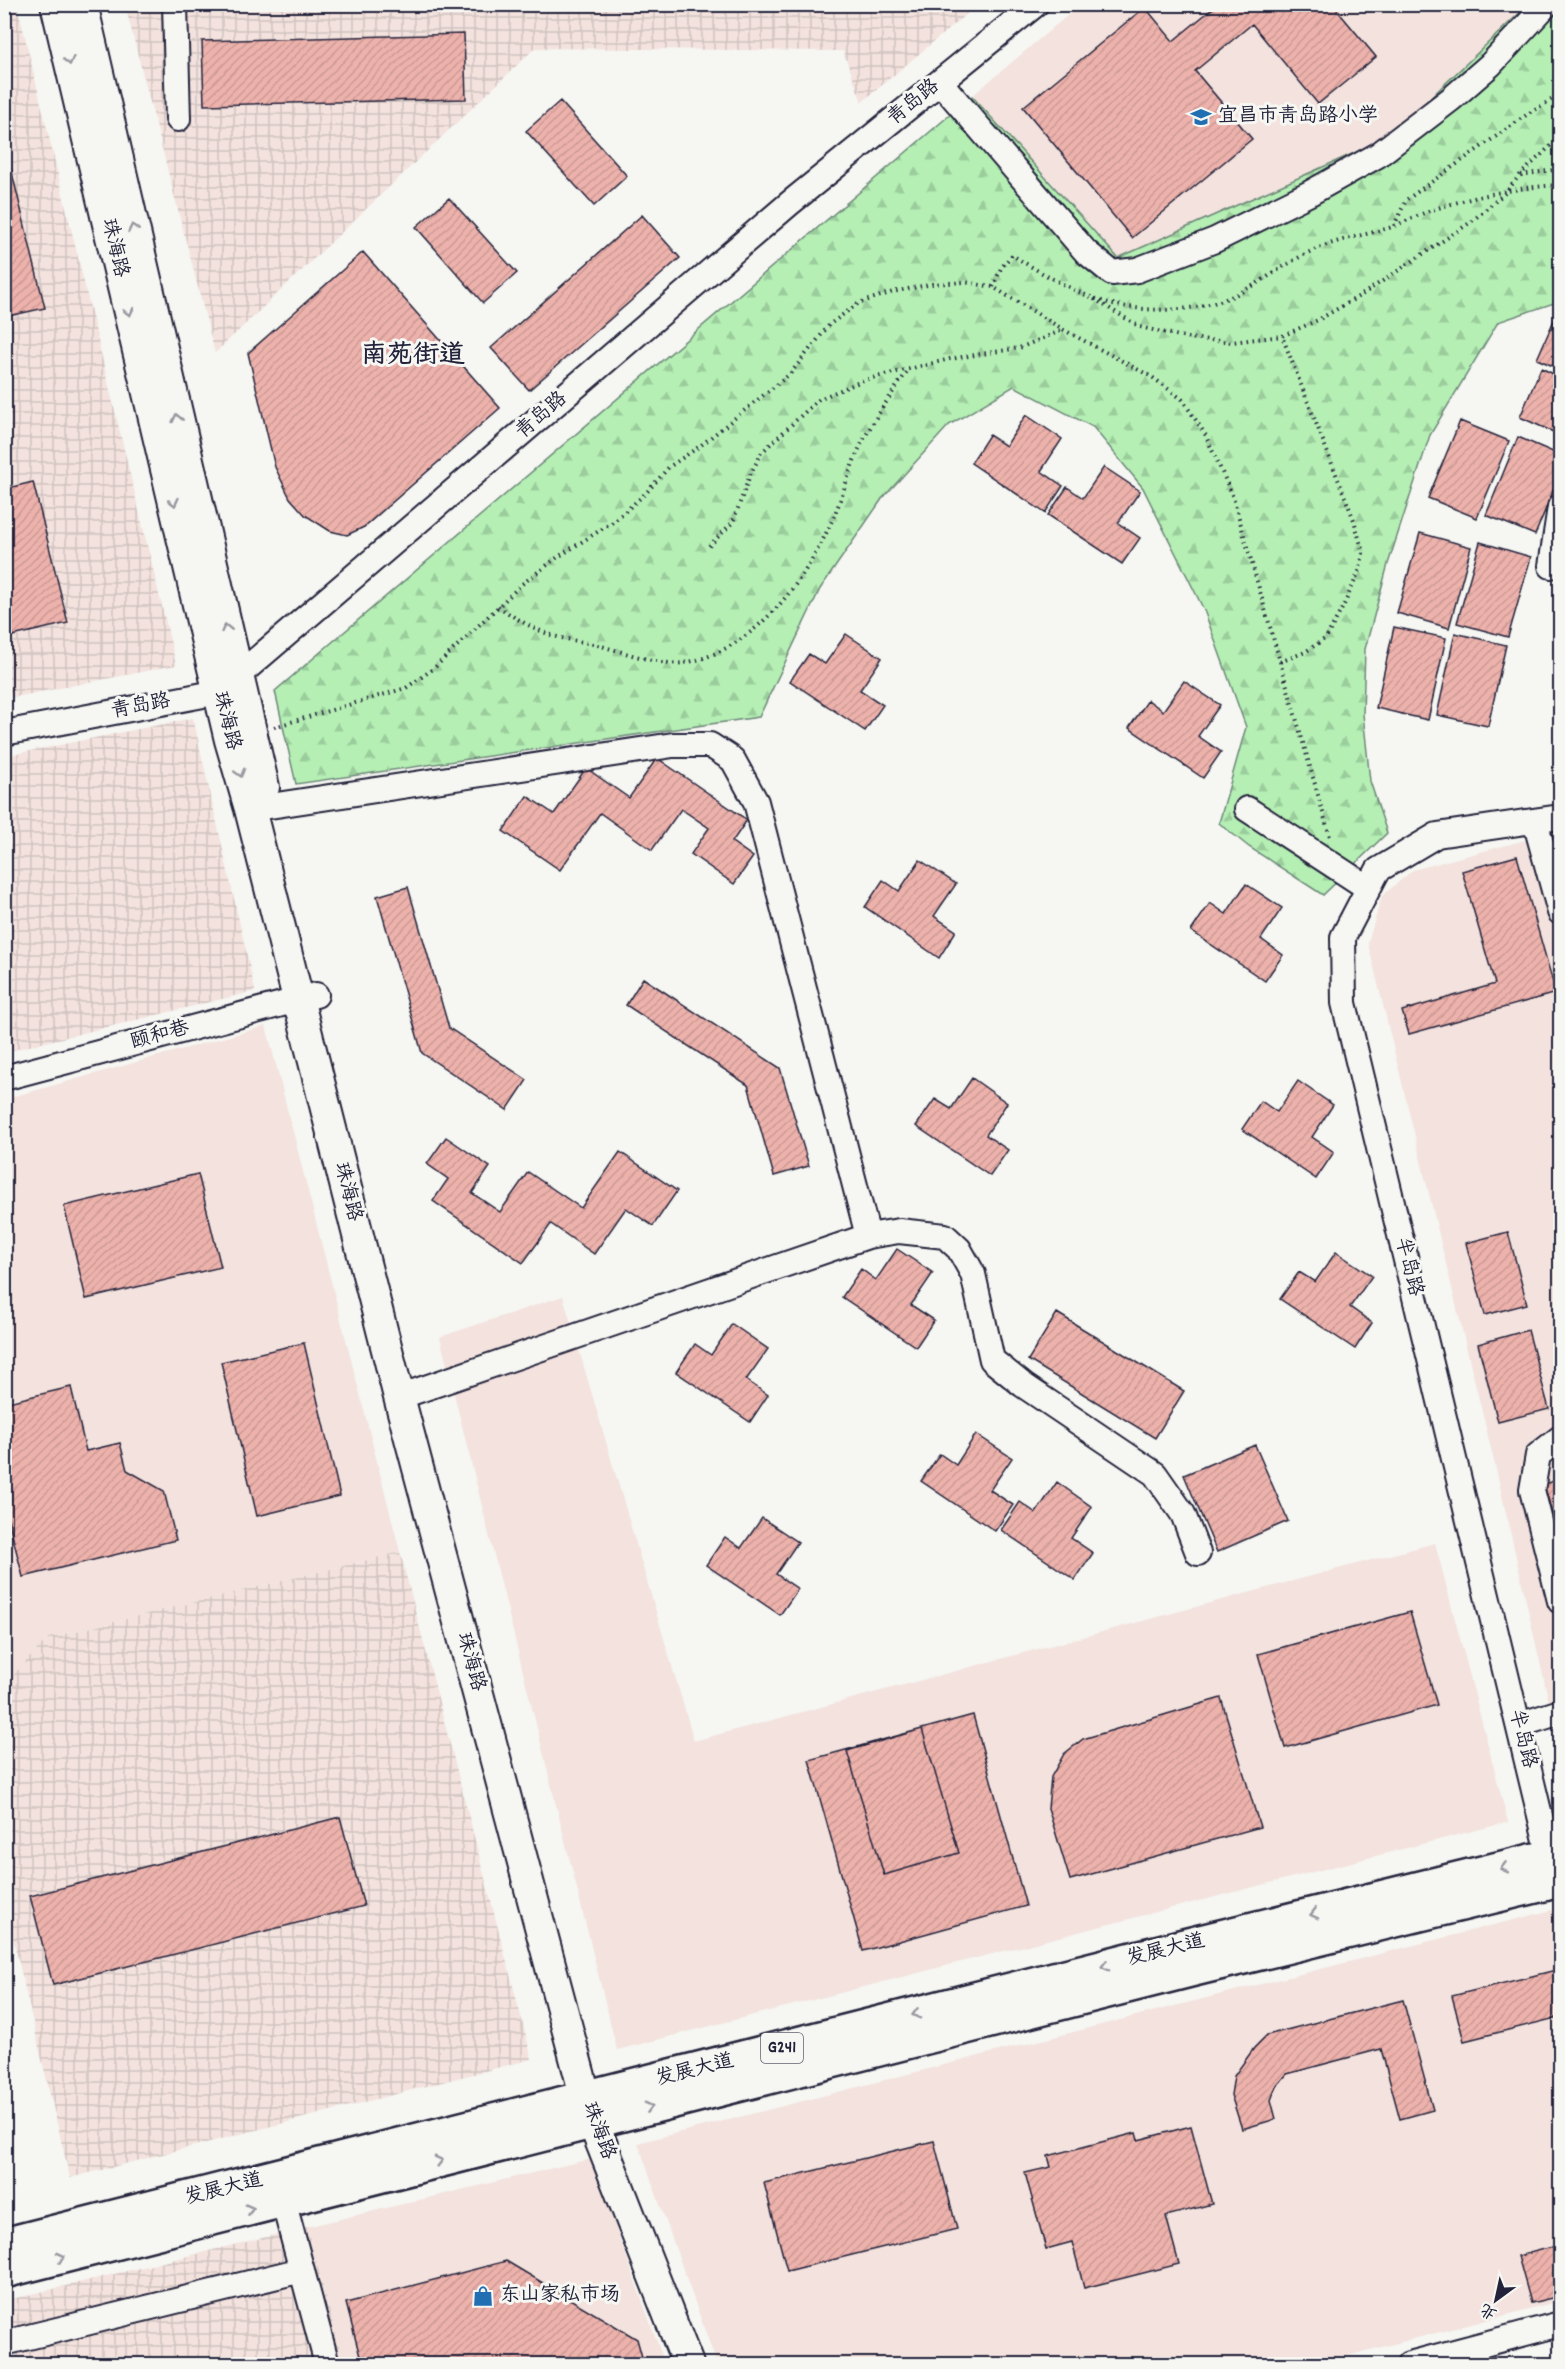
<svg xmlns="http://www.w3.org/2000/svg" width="1565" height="2369" viewBox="0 0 1565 2369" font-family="Dekko,'LXGW WenKai TC',sans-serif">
<defs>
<pattern id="industrial-grid" width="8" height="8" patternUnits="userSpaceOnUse" patternTransform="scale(1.5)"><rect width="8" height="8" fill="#f3e2dd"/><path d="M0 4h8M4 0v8" fill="none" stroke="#d0c2bf"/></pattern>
<pattern id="forest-firs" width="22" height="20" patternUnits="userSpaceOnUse" patternTransform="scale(1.5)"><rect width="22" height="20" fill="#b5efb4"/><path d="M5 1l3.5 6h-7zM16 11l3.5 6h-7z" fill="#9bcd9c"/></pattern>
<pattern id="building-hatch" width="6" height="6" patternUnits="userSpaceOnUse" patternTransform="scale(1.5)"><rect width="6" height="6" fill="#edb2ac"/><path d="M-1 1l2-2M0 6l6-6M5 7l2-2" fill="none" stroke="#cb9995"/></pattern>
</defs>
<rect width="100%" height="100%" fill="#f6f6f2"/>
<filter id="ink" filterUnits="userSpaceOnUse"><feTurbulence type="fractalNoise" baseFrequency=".0167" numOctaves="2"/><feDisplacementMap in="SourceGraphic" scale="12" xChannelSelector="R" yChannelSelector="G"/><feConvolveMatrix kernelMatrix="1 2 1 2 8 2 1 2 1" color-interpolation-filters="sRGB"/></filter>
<g filter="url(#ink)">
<path fill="#f3e2dd" d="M1080,5H1528L1388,138L1118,258L972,96Z
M1560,835V1750L1497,1473L1368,943L1382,896L1413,870L1522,841Z
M266,1026L400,1552L48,1638L5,1685V1099Z
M563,1296L694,1741L1435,1543L1508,1822L617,2050L440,1337Z
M1560,1908V2301L1316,2364H717L638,2143Z
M591,2159L665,2364H344L307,2227Z"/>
<path fill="url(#industrial-grid)" d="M17,4L176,665L5,699L4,5Z
M125,5H977L862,102L843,51L535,48L215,353Z
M193,718L255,991L5,1052V756Z
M400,1552L532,2059L70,2178L5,1904L4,1685L48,1638Z
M307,2227L344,2364H5L4,2301Z"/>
<path fill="url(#forest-firs)" stroke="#6c8878" stroke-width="1.5" d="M1528,5H1560V301L1498,322L1430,435L1388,564L1365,649L1363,714L1370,781L1387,833L1323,895L1249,847L1219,823L1246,727L1204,610L1143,488L1093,427L1014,386L949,425L882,499L820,589L759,717L296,784L275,691L972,96L1118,258L1388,138Z"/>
<path fill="url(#building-hatch)" stroke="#22223b" stroke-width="1.5" d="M549,4H738L549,9Z
M1218,4H1332L1376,57L1318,104L1252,24L1195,71L1252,139L1132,238L1023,107L1145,7L1173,41Z
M464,34L466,99L204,105L202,41Z
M560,101L627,176L594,206L526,131Z
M4,140L45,308L4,317Z
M449,198L517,273L483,303L416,227Z
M642,215L680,258L529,390L491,348Z
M363,252L500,408L364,527L347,535L330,531L305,515L290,498L275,467L248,353Z
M1558,311H1560V369L1537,359Z
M1541,368L1560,377V435L1520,417Z
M1026,415L1062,439L1041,471L1063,486L1045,513L971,463L989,435L1006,446Z
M1460,421L1509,441L1477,518L1428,498Z
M1518,437L1560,455V474L1535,535L1486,515Z
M1104,467L1140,491L1118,523L1140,538L1122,564L1048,515L1067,487L1083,498Z
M33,482L68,623L4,638V489Z
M1420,533L1471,547L1449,628L1397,613Z
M1480,542L1531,557L1508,637L1457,623Z
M1394,627L1446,638L1428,720L1376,708Z
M1455,633L1506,645L1488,726L1437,715Z
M846,634L882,658L860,690L883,705L865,731L790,681L809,654L825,664Z
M1184,681L1220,705L1198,736L1221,752L1203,778L1129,728L1148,700L1163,711Z
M657,758L747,820L732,842L753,857L734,884L691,854L709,828L681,809L652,850L600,813L560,870L503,831L527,796L554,814L586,768L629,798Z
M1517,856L1556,993L1409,1034L1402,1011L1495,984L1462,871Z
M920,860L956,884L934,916L956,931L939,958L865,907L883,880L899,891Z
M1246,884L1282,908L1261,939L1283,955L1265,981L1191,931L1210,903L1226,914Z
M408,887L449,1028L527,1080L507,1110L422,1053L377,896Z
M643,978L780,1068L809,1166L774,1176L748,1085L626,1005Z
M972,1078L1007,1103L986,1135L1008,1150L990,1176L916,1126L935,1099L951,1109Z
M1298,1081L1333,1105L1312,1137L1334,1152L1316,1179L1242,1129L1261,1101L1277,1112Z
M446,1137L490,1167L472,1193L500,1212L528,1172L581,1208L620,1152L677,1191L653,1226L626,1208L594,1254L551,1224L523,1263L433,1201L448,1179L427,1164Z
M198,1174L221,1267L86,1299L64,1206Z
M1508,1232L1527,1304L1485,1315L1466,1243Z
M897,1249L933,1273L911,1305L934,1320L916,1347L842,1297L861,1269L876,1280Z
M1336,1252L1372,1276L1350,1307L1372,1323L1355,1349L1280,1299L1299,1272L1315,1282Z
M1057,1313L1184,1391L1155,1438L1028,1360Z
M732,1324L768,1349L746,1380L768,1395L750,1422L676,1372L695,1344L711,1355Z
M1528,1330L1549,1409L1498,1422L1478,1344Z
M304,1343L340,1496L257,1516L221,1362Z
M71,1387L86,1451L120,1443L127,1470L164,1491L176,1540L23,1577L4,1503V1403Z
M976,1434L1012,1458L990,1490L1013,1505L995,1531L921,1481L940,1454L956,1465Z
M1255,1445L1288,1521L1217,1552L1184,1475Z
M1560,1479V1542L1544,1484Z
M1560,1479V1542L1544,1484Z
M1057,1482L1092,1507L1071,1538L1093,1553L1075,1580L1001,1530L1020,1502L1036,1513Z
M762,1518L798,1542L776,1574L798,1589L780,1615L706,1565L725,1537L741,1548Z
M1410,1612L1437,1705L1285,1748L1258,1654Z
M1221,1698L1260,1827L1070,1880L1048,1808L1051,1777L1064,1754L1083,1739Z
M973,1715L1026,1906L863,1951L809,1760Z
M922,1729L959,1853L884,1875L847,1751Z
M340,1817L364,1906L53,1985L30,1896Z
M1560,1969V2017L1464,2041L1452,1996Z
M1403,2000L1433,2110L1400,2119L1381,2049L1287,2074L1276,2087L1271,2100L1276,2119L1242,2129L1231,2095L1234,2076L1254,2048L1267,2035Z
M1191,2126L1212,2204L1166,2216L1179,2264L1084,2288L1072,2242L1046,2249L1025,2173L1051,2167L1048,2156L1136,2133L1138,2140Z
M934,2141L957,2229L787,2271L764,2183Z
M1560,2245V2296L1531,2303L1518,2256Z
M506,2261L637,2339L644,2364H362L346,2303Z"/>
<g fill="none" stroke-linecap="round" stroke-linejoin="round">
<g stroke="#22223b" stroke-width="28">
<path id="minor" d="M175,4L178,119
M940,82L1086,252L1112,273L1137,270L1215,240L1310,193L1378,155L1451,99L1490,65L1547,4
M1551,566L1560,507
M4,733L219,692L790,203L1036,4
M250,809L673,745H710L733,760L756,802L868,1236
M1247,809L1368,888
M1535,821L1560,912
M4,1078L316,995
M399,1397L868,1236L899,1231L945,1236L959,1249L973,1274L992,1360L1023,1385L1155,1474L1183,1514L1198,1553
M1560,1438L1538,1455L1532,1490L1560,1601
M1519,1725L1560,1712
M1550,1857L1344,1003L1343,937L1378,870L1437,835L1560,817
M283,2200L327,2364
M4,2343L302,2270
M1409,2364L1560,2324"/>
</g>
<g stroke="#22223b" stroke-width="34">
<path id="major" d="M56,4L230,740L250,809L399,1397L586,2099L593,2122L688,2364
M82,4L264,787"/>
</g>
<g stroke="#22223b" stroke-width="38">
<path id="highway" d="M4,2245L1188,1945L1560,1854
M4,2271L1194,1969L1560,1880"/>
</g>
<path stroke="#22223b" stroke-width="4" stroke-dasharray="1.5 4.5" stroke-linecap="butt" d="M1521,175L1560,169
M1394,226L1406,200L1532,111L1560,95
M993,287L1001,268L1012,255C1036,270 1062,285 1088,296C1133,314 1192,315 1235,295C1264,282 1286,262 1314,250C1336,240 1365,235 1389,228C1405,222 1420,214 1435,209C1475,196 1519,187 1560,185
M1094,299L1140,327L1188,338L1232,342L1282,336L1318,320L1363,294L1471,222L1506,192L1520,175L1560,137
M709,546L733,522L750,475L762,452L819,399L864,380L950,359L1019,348L1063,330
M498,606C516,619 533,629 554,636C571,641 590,642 608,648C627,653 663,666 683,663C756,651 807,579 834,516C844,493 849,469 860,447C873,420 891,395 908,370
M1280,662L1305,652L1326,638L1343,607L1360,569L1363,553L1354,520L1282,336
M274,727L406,688L433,669L522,584L558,557L613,522L646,493L669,467L700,446L790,374L830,324L859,303L893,292L932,284L964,282L993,287L1064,330L1152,377L1182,399L1205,434L1233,497L1330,837"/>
<use href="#minor" stroke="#f6f6f2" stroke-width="24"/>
<use href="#major" stroke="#f6f6f2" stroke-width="30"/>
<use href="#highway" stroke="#f6f6f2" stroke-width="33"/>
</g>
<defs><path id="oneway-chevron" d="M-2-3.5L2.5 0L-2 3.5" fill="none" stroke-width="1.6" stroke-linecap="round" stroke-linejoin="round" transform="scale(1.5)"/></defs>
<g stroke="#9797a0">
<use href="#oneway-chevron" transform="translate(69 61) rotate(77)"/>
<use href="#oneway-chevron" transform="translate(133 228) rotate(-103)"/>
<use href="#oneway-chevron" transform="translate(129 312) rotate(77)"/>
<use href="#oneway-chevron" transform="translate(177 418) rotate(-103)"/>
<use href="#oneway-chevron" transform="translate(174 502) rotate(77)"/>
<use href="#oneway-chevron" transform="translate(226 628) rotate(-103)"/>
<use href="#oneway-chevron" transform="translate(240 773) rotate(74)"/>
<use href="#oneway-chevron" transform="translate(1504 1868) rotate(166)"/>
<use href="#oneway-chevron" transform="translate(1314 1914) rotate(166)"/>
<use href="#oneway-chevron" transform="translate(1105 1966) rotate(166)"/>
<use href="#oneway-chevron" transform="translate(916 2014) rotate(166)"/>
<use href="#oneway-chevron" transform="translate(649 2107) rotate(-14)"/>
<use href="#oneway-chevron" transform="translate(439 2161) rotate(-14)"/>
<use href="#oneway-chevron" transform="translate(250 2209) rotate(-14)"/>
<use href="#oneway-chevron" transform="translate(61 2257) rotate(-14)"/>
</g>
</g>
<defs>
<g id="school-bare" transform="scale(1.62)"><path d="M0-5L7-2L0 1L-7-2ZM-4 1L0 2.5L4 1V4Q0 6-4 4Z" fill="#1f6fb2" stroke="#f6f6f2" stroke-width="2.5" paint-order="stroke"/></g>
<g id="shop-bare" transform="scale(1.62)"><path d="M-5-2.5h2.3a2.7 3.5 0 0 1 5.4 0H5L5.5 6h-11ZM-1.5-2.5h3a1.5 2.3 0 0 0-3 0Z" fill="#1f6fb2" stroke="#f6f6f2" stroke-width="2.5" paint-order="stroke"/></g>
</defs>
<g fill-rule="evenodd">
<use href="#school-bare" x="1201" y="117"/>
<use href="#shop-bare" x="483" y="2296"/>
</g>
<g text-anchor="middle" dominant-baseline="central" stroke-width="6" stroke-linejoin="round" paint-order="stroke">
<rect fill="#f6f6f2" stroke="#626272" stroke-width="1.5" x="761" y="2033" width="42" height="30" rx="4.5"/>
<g font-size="18" font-weight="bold" fill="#22223b">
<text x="782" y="2048">G241</text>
</g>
<g font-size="20" fill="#22223b" stroke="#f6f6f2">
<text transform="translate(914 103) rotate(-39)">青岛路</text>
<text transform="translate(114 248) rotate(77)">珠海路</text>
<text transform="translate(542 416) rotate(-41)">青岛路</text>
<text transform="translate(141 707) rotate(-11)">青岛路</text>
<text transform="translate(226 721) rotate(76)">珠海路</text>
<text transform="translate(160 1036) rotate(-15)">颐和巷</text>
<text transform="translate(347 1192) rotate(76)">珠海路</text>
<text transform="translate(1408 1267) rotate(76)">半岛路</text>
<text transform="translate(470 1662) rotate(75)">珠海路</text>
<text transform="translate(1522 1739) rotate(76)">半岛路</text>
<text transform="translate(1166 1951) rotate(-14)">发展大道</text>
<text transform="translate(695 2071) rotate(-14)">发展大道</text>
<text transform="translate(598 2131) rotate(70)">珠海路</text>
<text transform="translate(224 2190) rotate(-14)">发展大道</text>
</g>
<g font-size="20" fill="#22223b" stroke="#f6f6f2" text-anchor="start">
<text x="1218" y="117">宜昌市青岛路小学</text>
<text x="500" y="2296">东山家私市场</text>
</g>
<g font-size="26" font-weight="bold" fill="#22223b" stroke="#f6f6f2">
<text x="413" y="356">南苑街道</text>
</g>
</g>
<rect width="1565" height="2369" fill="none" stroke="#f6f6f2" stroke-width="24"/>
<rect x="12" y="12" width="1541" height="2345" fill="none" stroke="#22223b" stroke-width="2" filter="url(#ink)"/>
<g transform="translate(1496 2300) rotate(213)" stroke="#f6f6f2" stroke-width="4.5" paint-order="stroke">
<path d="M0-4.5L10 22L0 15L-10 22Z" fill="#22223b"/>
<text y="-9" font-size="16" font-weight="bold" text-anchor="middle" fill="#22223b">北</text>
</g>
</svg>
